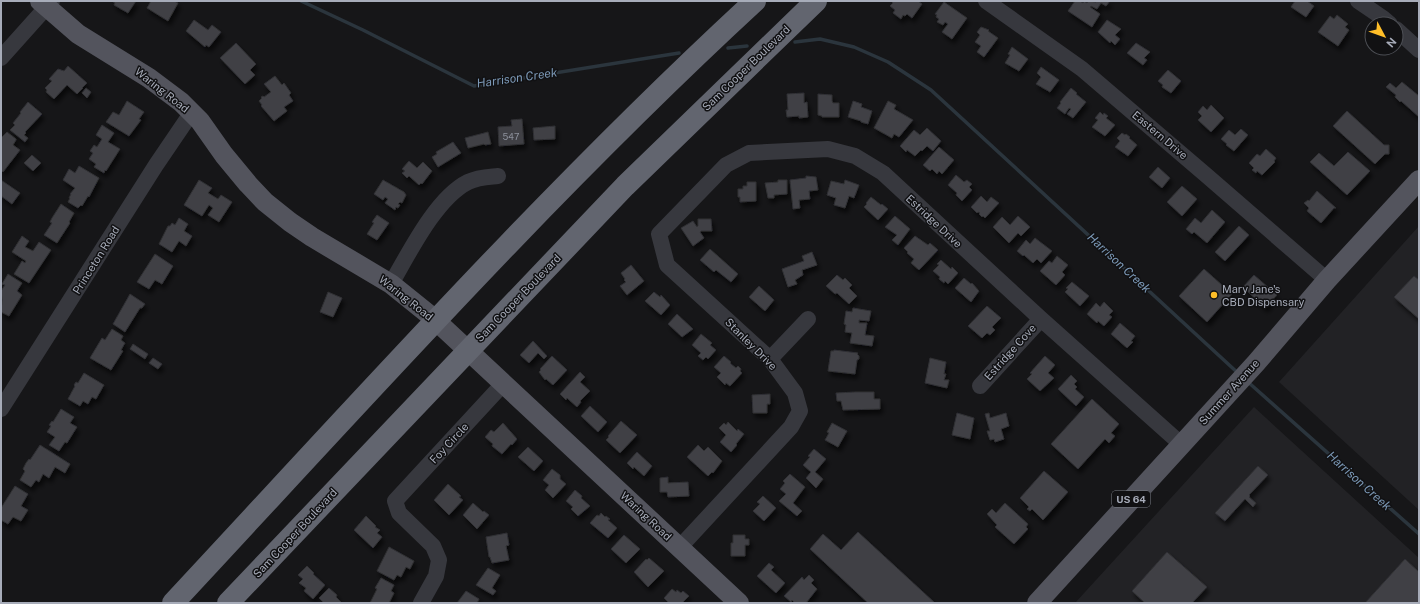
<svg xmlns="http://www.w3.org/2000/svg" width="1420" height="604" viewBox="0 0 1420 604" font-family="'Public Sans',sans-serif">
<defs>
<filter id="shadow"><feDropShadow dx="2.5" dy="4.5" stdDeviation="2" flood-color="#0009"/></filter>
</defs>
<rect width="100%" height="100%" fill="#161618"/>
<path fill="#222225" d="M1419,226V510L1279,382Z
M1254,407L1419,558V603H1075Z"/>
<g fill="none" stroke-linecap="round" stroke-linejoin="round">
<path stroke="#2b353d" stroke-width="3.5" d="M301,1L363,30L474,86L679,53
M795,42L820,39L854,47L888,62L931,90L1239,374
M728,48L747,46
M1248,382L1419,534"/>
</g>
<path fill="#404145" stroke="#303034" filter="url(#shadow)" d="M112,1H136L128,13L114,5L115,3Z
M151,1H174L178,3L168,21L147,8Z
M891,1H918L922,4L912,18L907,14L905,16L903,15L901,19L893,13L895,10L890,6L893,3Z
M1075,1H1080L1083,3L1084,1L1087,3L1088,1L1096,2V1H1110L1106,6L1101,3L1097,9L1091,6L1090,7L1100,14L1092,27L1068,11Z
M1295,1H1307L1314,6L1306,17L1291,7Z
M944,2L967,18L952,39L942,32L948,24L945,22L943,25L937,22L939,19L936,17L937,15L935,14Z
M1337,15L1348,24L1345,27L1349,30L1338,46L1318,32L1330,16L1334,19Z
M194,20L208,30L212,25L221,32L209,47L206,45L205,47L186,31Z
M1107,20L1121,29L1115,35L1120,39L1115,45L1111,41L1110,43L1098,32Z
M981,27L989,30L988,31L998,38L984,57L977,52L981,46L975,42L980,35L977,32Z
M236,43L256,64L250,70L255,75L245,84L220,58Z
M1136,43L1150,52L1144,58L1147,60L1143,65L1127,53Z
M1012,47L1028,59L1019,71L1005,63L1010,55L1008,54Z
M68,66L87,83L82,88H83L77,94L67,85L54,99L46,92L47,90L45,88L52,81L49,79L58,69L64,71Z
M1041,67L1059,80L1050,92L1036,84L1041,77L1037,73Z
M1168,70L1181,81L1171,93L1162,87L1163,85L1158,81Z
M275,76L282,85L284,83L291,93L289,95L293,101L284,107L287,111L274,121L261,106L262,105L259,101L262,98L261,97L263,96L264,97L271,92L264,84Z
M1402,82L1419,96V117L1401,101L1400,102L1395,97L1396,95L1386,87L1390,83L1396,88Z
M86,88L91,92L87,98L82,93Z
M1071,88L1077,93L1076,94L1086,102L1073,118L1067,114L1071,109L1069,108L1065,114L1057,108L1061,103L1060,102Z
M804,93V103L807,102L808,117L799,118V116L787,117L786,110H788L787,94Z
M818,94L832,95V101L833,103H839V117H822V116L818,115Z
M127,101L144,112L139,119L141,120L129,136L106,122L113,112L119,115Z
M853,101L862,104L861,107L872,111L868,124L861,122V121L848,117Z
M888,101L896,105L894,109L913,120L899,137L894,134L892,138L874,128Z
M28,102L42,114L25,132L26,133L24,135L28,138L25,142L10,130L15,125L13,123L21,113L20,112Z
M1211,105L1224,118L1211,132L1198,120L1202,116L1198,112L1203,106L1207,110Z
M1347,111L1384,145H1389V154H1385L1375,164L1333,126Z
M1100,112L1103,115L1104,113L1108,116L1106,118L1115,125L1105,136L1092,127L1098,120L1095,118Z
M522,119L524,144L499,146L498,127L512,126L511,120Z
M102,125L114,133L108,142L120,149L106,171L105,170L104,173L94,167L96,164L89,159L93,153L90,151L94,145L97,147L102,139L96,135Z
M555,126V139L534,140L533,128Z
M927,128L941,141L933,151L927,146L922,151L921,150L915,156L907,150L906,152L900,146L914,130L920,135Z
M1241,129L1248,135L1234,151L1226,145L1227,144L1221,139L1229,130L1235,135Z
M7,132L16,139V140L13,145L20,150L3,172L1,170V138Z
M488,132L491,144L485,145L484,144L468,148L465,138Z
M1122,133L1125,135L1126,134L1130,137L1129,138L1137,145L1128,156L1115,147L1120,141L1117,138Z
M453,142L461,153L438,167L432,157L437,154L436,152Z
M939,147L954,160L942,174L939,171L937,174L932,169L930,171L923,165Z
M1266,149L1276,158L1274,161L1275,162L1262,175L1257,171L1256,173L1252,170L1254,168L1249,163L1257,154L1260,156Z
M1348,152L1370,171L1347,195L1310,162L1319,153L1334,166Z
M32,155L41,163L33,171L24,163Z
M409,161L417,168L423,162L432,171L422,184L421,183L419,185L409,176L407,178L402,173L405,171L402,169Z
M79,166L99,178L89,197L88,196L82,206L81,205L78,208L68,202L70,198H69L71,194H70L75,188L63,180L69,169L75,173Z
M1158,167L1170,178L1162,188L1149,177Z
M956,175L964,182L967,180L972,184L969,187L972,190L962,201L956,195L957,193L948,185Z
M806,176L816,177L818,190L809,191L810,199L799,200L800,208L793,209L790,180L806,178Z
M1,180L20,193L12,204L1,196Z
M199,180L212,188L208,193L218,199L221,195L232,202L219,222L208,215L213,208L209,205L202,216L184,205Z
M383,180L404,192L406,195L402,203L400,202L398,204L400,205L398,208L396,207L395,210L385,203L388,199L385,197L383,200L374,194Z
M778,180H787V194L774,195V198H768L765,183L778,182Z
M845,180L859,185L854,198L849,196L845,208L834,205L836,198L827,195L831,181L844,184Z
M747,182H756V201L740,202V197H738V189H743V186H747Z
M1182,186L1197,199L1182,216L1167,202Z
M1317,191L1336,208H1334L1321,223L1307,211L1309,208L1304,203L1308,200L1309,201Z
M981,196L987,202L991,197L999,203L985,218L983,216L982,217L979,214L980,213L978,212L977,213L971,207Z
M871,197L881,205L882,204L888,209L878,220L864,207L867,204L866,203Z
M61,204L74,213L69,222L70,223L57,243L44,235L52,223L50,222L52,218Z
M1212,210L1225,222L1207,243L1194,232L1192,234L1186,229L1195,218L1201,223Z
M377,215L389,223L377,240L367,234L374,223L372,222Z
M895,216L910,229L898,245L892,240L897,235L885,227Z
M1018,216L1030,227L1021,236L1018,233L1009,243L993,227L1002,217L1010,225Z
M179,218L188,224L184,231L192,236L186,246L179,241L172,252L159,244L168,226H170L172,223L175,225Z
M698,219H711L712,231H701L700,232L704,238L693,246L681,228L693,221L697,227L698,226Z
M1239,226L1249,235L1225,261L1215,252Z
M22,236L29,241L25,247L33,251L39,242L51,250L29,283L14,274L22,261L25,263L26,261L12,252Z
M915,236L928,245L930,243L938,250L919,270L911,263L914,259L907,253L908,252L904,248Z
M1035,238L1052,251L1041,263L1037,259L1033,263L1024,255L1023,256L1017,251L1026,240L1030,244Z
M710,249L738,274L731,282L716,270L714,272L700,260Z
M812,252L817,265L802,270L803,275L795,280L797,284L788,287L782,269L804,261L802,256Z
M155,254L173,266L162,284L155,280L149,289L137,282Z
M1057,256L1068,265L1062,272L1065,275L1056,285L1040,271L1049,261L1052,263Z
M941,260L951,269L952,267L958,273L948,284L945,281L944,283L939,279L940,277L933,271L939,265L937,264Z
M631,265L644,281L627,295L620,286L626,282L624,280L625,279L621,273Z
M1204,269L1232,294L1207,322L1179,296Z
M8,274L22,283L17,291L22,295L9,316L1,312L2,300L1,291L5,285L2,284Z
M837,275L843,280L845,278L852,285L849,288L857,296L849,304L837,293L835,294L826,286Z
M1254,275L1277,295L1265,308L1243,287Z
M1414,276L1419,280V319L1394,297Z
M964,278L971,284L972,283L979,291L971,302L955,288Z
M1072,282L1089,296L1080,306L1065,292L1068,289L1066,288Z
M759,286L774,300L765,311L749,297Z
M328,292L342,298L333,317L320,312Z
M654,292L660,297L661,295L670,305L661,315L645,301Z
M130,294L145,304L142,308H140L125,332L113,324Z
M1104,302L1113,311L1109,315L1112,317L1104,326L1098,321L1097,323L1087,314L1096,303L1100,307Z
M987,306L1001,318L992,327L995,330L990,335L987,333L982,338L968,326Z
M853,308L871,311L869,321L859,320V323H867L865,335L874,336L872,346L850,343L852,333L845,332L846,325L844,324L846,311L852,312Z
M677,314L693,329L682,337L668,324Z
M1120,323L1135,336L1131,341L1133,342L1127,348L1111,334Z
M112,329L123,336L121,340L125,343L121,350L123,351L111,370L90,358L102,338L105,340Z
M701,334L712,343L710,345L716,350L708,359L706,357L703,360L698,356L701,353L692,345Z
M533,341L547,356L544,359L538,353L529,363L520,355Z
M133,344L148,354L145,359L130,349Z
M834,350L858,353L857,354L859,356V359L857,360L855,374L828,371L831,351H834Z
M552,356L567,370L553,385L546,379L545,380L539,372L541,370L540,369Z
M724,356L731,362L730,363L731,364L736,368L738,366L741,369L740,371L742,373L730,386L726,383L725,385L717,377L721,373L714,367Z
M1045,356L1055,365L1048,373L1054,378L1040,391L1027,379L1032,374L1030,373Z
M153,358L162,364L158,369L149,363Z
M930,358L946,362L944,374H946L944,380H949L947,388L925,383Z
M580,372L585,377L580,382L590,391L580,401L581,402L577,407L567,398L566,400L560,394Z
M84,373L104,385L96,399L92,397L88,404L83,401L80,406L68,399L75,386L74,385L76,382L78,383Z
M1071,375L1077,381L1074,384L1077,387L1075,389L1084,397L1076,406L1058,389Z
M855,392H874V399H880V409L843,410L841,401H837L836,393Z
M770,394V404H767V413H753L752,395Z
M1092,399L1119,424L1111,433L1115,436L1109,443L1105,439L1078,469L1051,444Z
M590,406L607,422L598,432L581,416Z
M61,409L74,417L70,423L77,427L67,443L65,442L59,451L49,445L55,437L47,432L51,426L49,425L52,421L53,422Z
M957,413L974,418L970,439L952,435Z
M989,413L990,418L1006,413L1009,426L1001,429L1004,439L995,442L994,439L990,440L987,431H990L985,414Z
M621,421L637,435L620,453L606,440L609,437L608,436Z
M728,422L737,431L738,429L744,434L736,444L737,445L731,452L720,442L726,435L719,428L724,423L726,425Z
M503,423L517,439L512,445L511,444L502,454L492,446L493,444L485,437L491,430L494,432Z
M832,423L847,431L838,447L825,440L829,433L827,432Z
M40,445L70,464L65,473L55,467L49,478L43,474L39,482L36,480L31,487L20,480L25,471L23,469L26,463L29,459L30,460Z
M698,445L704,451L708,447L722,461L713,473L712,472L708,476L687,457Z
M528,447L543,461L534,471L518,457Z
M814,449L826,459L815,472L823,479L816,488L806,478L811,472L803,465L810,457L808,456Z
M637,452L652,466L644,476L634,467L633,469L627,463Z
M1258,466L1268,475L1249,495L1250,496L1249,497L1256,503L1253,507L1245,499L1225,521L1215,513Z
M552,469L560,475V479L566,484L553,498L545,490L549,485L543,480Z
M1044,471L1068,492L1043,520L1032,509L1030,511L1027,509L1029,507L1020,498Z
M790,474L805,487L793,503L802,511L797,516L779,501L786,494L780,489L785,483L783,481Z
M668,477V483L688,482L689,496L668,497L667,492H660V478Z
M448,484L461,496L459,497L463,500L449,515L434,500Z
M15,486L28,494L21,506L28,510L21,521L13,517L8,524L1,520V508Z
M575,490L582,496L581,498L590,506L578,516L571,509L573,507L566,501Z
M763,496L776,508L764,521L753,511L760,504L757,502Z
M473,503L483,512L484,511L489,515L477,529L463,515Z
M1005,503L1028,524L1026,527L1028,529L1014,544L995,527L997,525L987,514L992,509L996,513Z
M601,513L605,517L606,516L610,519L608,520L617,528L608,538L590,523L597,515L599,516Z
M366,516L376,526L375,527L380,530L377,533L382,537L373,548L354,530Z
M858,532L935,603H868L810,549L823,534L841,550Z
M507,533L509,545L506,546L509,560L492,563L490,557H489L486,537Z
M624,535L640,549L626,563L611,549Z
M733,535H745V539H749V545H745V556H731V543H733Z
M389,547L414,561L410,569L406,567L401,577L397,575L394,580L377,571Z
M1167,552L1207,587L1192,603H1145L1132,591Z
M649,558L664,571L648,587L634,572L646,559L647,560Z
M1405,559L1419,572V603H1365Z
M769,563L774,567L771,570L785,583L776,593L757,576Z
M307,566L314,573L313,574L325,585L313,599L304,591L306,588L299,583L303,579L298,575Z
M488,568L500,575L492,588L496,591L493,595L476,585Z
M809,575L814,580L811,583L817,589L806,603H795L792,600L791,602L784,596L802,577L804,580Z
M381,578L394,585L391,591L394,593L389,603H370L377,589L375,588Z
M329,588L337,595L336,597L342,603H324L319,598Z
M672,589L676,592L677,590L681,593L683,591L689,596L682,603H669L664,598Z
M466,591L479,599L477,603H457Z"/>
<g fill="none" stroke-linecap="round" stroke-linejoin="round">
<path stroke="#37383e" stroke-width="16" d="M986,1L1082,69L1206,175L1327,280
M1358,1L1383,18L1390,24
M1396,29L1419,50
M1,58L52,1
M391,284C409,253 436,198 468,182C478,177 488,177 498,176
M770,359L808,319
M980,386L1041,319
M1,409L156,165L192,112
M680,547L791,427L800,411L795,393L770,359L667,265L659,234L726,165L749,153L828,149L855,156L883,173L1041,319L1181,444
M421,603L436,576L439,560L433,546L399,513L395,501L503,384"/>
<path stroke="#53545d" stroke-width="20" d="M40,1L78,34L149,78L181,102L200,121L224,155L248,184L265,202L290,222L312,237L391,284L432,317L739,603
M1037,603L1256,363L1327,280L1419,180"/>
<path stroke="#62656f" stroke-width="22" d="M173,603C363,399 550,190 755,1
M228,603L625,186L816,1"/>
</g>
<circle fill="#ffbe28" stroke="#111113" stroke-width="1.5" cx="1214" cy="295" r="4"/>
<g text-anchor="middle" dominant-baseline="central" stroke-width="3" stroke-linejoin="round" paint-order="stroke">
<g font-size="9" fill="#8d919c">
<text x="511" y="136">547</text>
</g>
<rect fill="#111113" stroke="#7a7e87" stroke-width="1" x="1112" y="491" width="38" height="16" rx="3"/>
<g font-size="10" font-weight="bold" fill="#a7acb9">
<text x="1131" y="499">US 64</text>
</g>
<g font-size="11" fill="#a7acb9" stroke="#111113">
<text transform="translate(746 68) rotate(-44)">Sam Cooper Boulevard</text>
<text transform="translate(162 90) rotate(38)">Waring Road</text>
<text transform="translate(1160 135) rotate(40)">Eastern Drive</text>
<text transform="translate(934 221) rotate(43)">Estridge Drive</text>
<text transform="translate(96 260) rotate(-58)">Princeton Road</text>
<text transform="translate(406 298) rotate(38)">Waring Road</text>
<text transform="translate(518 298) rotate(-46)">Sam Cooper Boulevard</text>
<text transform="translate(751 344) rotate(45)">Stanley Drive</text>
<text transform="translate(1010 352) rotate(-48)">Estridge Cove</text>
<text transform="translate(1229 392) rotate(-48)">Summer Avenue</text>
<text transform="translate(449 443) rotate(-47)">Foy Circle</text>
<text transform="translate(646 516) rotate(43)">Waring Road</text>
<text transform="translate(295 533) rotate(-47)">Sam Cooper Boulevard</text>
</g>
<g font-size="11" fill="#a7acb9" stroke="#111113" text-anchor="start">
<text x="1222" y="289">Mary Jane's<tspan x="1222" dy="13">CBD Dispensary</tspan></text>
</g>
<g font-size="12" font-style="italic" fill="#7c99b7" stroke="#111113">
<text transform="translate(517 78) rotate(-8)">Harrison Creek</text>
<text transform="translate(1119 263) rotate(43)">Harrison Creek</text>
<text transform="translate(1359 481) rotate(42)">Harrison Creek</text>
</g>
</g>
<rect width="1420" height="604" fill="none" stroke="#a7acb9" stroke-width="4"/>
<g transform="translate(1384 36) rotate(131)"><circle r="19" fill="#111113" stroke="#4d4f55"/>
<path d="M0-3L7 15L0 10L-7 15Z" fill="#ffbe28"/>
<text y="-6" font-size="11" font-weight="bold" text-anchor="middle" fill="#a7acb9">N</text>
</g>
</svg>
